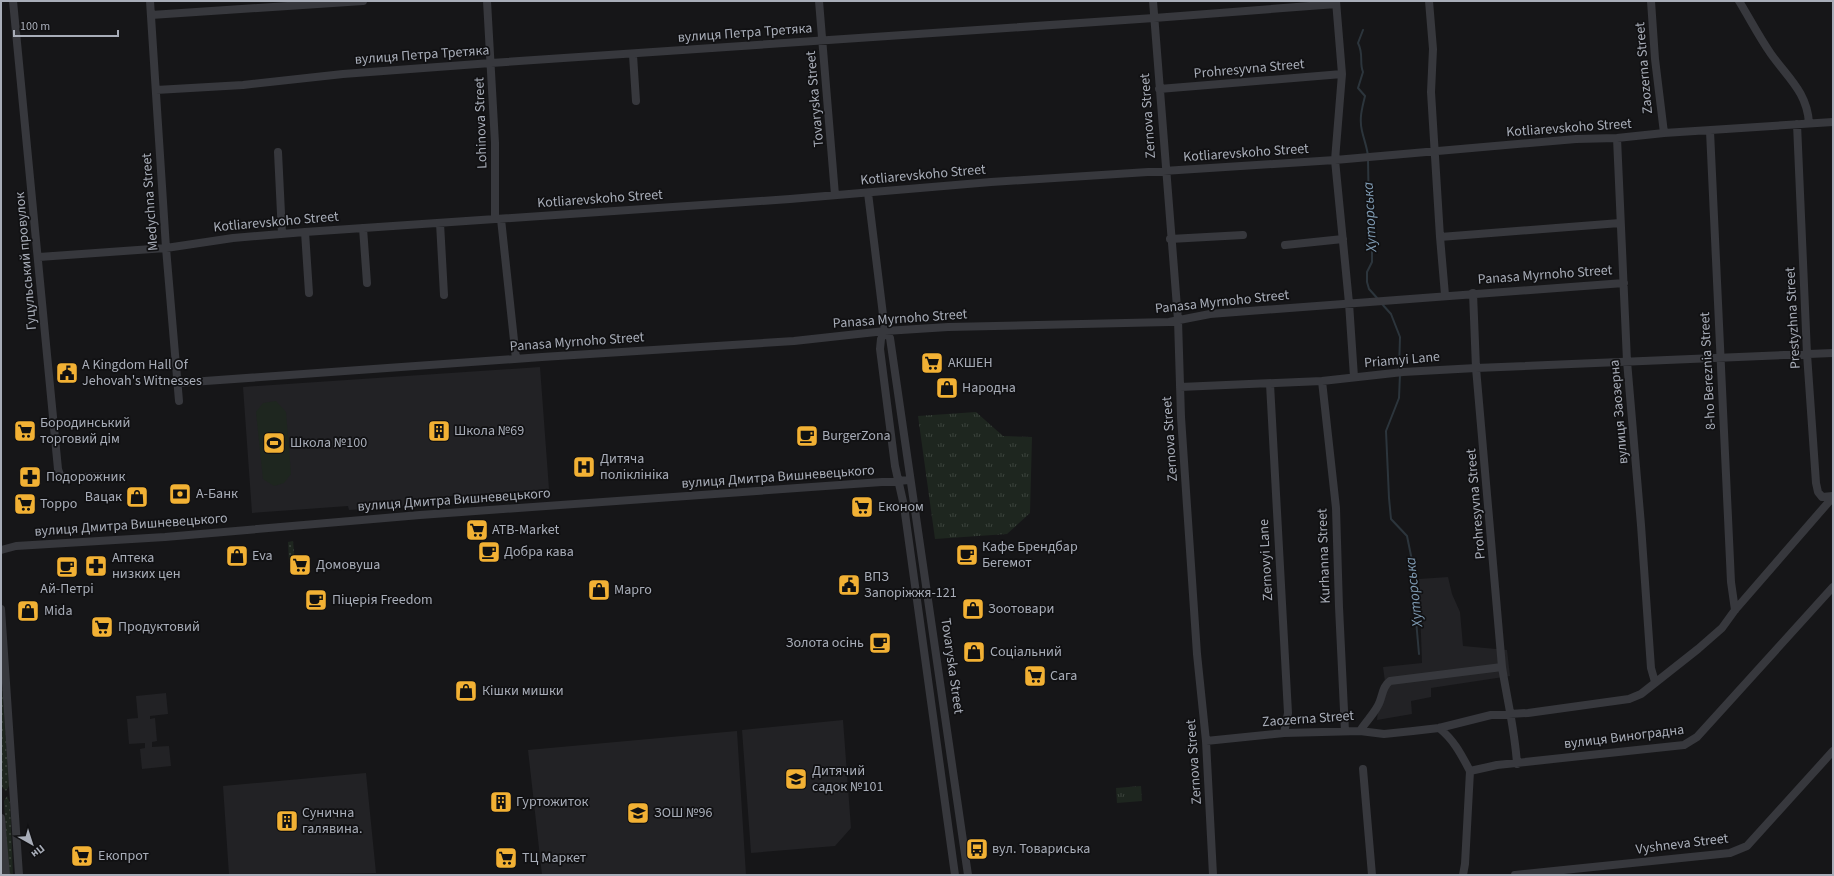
<svg xmlns="http://www.w3.org/2000/svg" width="1834" height="876" viewBox="0 0 1834 876" font-family="'Source Sans 3',sans-serif">
<defs>
<pattern id="grass-dots" width="8" height="8" patternUnits="userSpaceOnUse"><rect width="8" height="8" fill="#1e261f"/><path d="M2 2h.1M6 6h.1" fill="none" stroke="#3c433d" stroke-width="1.8" stroke-linecap="round"/></pattern>
<pattern id="park-tufts" width="24" height="20" patternUnits="userSpaceOnUse"><rect width="24" height="20" fill="#1e261f"/><path d="M3 7l-1-3M5 7V3M7 7l1-3M15 17l-1-3M17 17v-4M19 17l1-3" fill="none" stroke="#3c433d"/></pattern>
</defs>
<rect width="100%" height="100%" fill="#161618"/>
<path fill="#222225" d="M540,367L549,489L424,498V505L349,510L348,506L252,513L243,387Z
M1448,577L1452,594L1460,612L1463,646L1507,650L1510,676L1431,688V697L1411,701L1412,714L1377,720L1378,710L1386,689L1383,667L1422,663L1419,579Z
M166,693L168,714L150,716V719L155,718L157,741L152,742V747L169,746L171,766L142,769L140,749L145,748V743L129,744L127,719L138,718L136,696Z
M843,720L851,828L835,846L751,853L742,730Z
M737,731L746,875H542L528,750Z
M366,773L376,873L229,875L223,786Z"/>
<path fill="url(#grass-dots)" d="M293,541L295,563H289L288,542Z
M1,670L9,786L6,791L2,787L1,768Z
M7,796L10,803L13,875L8,872L4,801Z"/>
<path fill="url(#park-tufts)" d="M976,412L1003,436L1032,437L1030,513L1007,534L935,539L918,416Z
M1141,786L1142,801L1117,803L1116,788Z"/>
<path fill="#1e261f" d="M276,401L286,412L291,474L284,483L274,486L263,479L256,412L263,403Z"/>
<g fill="none" stroke-linecap="round" stroke-linejoin="round">
<path stroke="#2c353c" stroke-width="2" d="M1363,30L1358,43C1364,55 1359,62 1363,72L1358,88L1365,96C1362,108 1359,119 1362,131C1364,140 1367,147 1368,156
M1368,160L1369,215L1372,239V262L1367,272V282L1369,289L1378,299
M1382,304L1391,314L1400,337L1399,370
M1400,374L1399,398L1386,431L1389,498L1391,519L1407,536L1416,580V620L1419,654"/>
<path stroke="#37383d" stroke-width="8" d="M13,1L58,469L60,475L67,478L103,476
M150,1L166,248L179,401
M487,1L495,143V219
M819,1L835,195
M1153,1L1178,320L1181,417L1197,654L1206,741L1213,875
M1336,1L1342,74L1335,160L1349,303L1354,377
M1429,1L1433,49L1431,92L1440,237
M1651,1L1655,59L1664,133
M1739,1C1750,19 1759,37 1771,54C1788,78 1807,92 1809,123
M151,15L363,1
M633,55L636,101
M1159,89L1342,74
M156,90L243,85L343,74L491,63L1154,18L1336,4
M1797,124L1807,354L1816,483L1818,492L1822,497L1833,496
M1710,131L1731,582L1735,610
M1617,138L1627,361L1641,525L1651,668L1655,682
M278,152L282,234
M868,193L885,331L890,338C915,517 943,696 968,875
M501,219L516,359
M440,223L444,295
M363,228L367,283
M305,232L309,293
M1170,239L1243,235
M1285,245L1343,239
M39,257L166,248L233,238L305,232L790,199L991,182L1335,160L1576,139L1617,138L1664,133L1833,122
M1473,293L1476,368L1502,667C1507,699 1515,731 1517,764
M1445,295L1440,237L1620,223
M885,331L881,339L880,349L895,466L904,506L955,875
M1322,381L1336,508L1339,607L1345,731
M177,383L542,357L794,341L885,331L948,327L1169,322L1210,314L1624,283
M1270,384L1288,713L1284,733
M1180,387L1322,381L1403,372L1476,368L1833,353
M1,550L16,546L165,537L420,515L910,480
M1,609L19,875
M1439,728C1454,740 1461,754 1470,771
M1360,731L1384,734L1413,731L1439,728L1491,715L1528,713L1629,699L1641,694L1698,649L1722,628L1735,610L1833,497
M1206,741L1284,733L1360,731C1366,721 1377,711 1380,701C1383,693 1383,686 1390,681L1502,667
M1363,769L1372,875
M1470,771L1497,765L1684,745L1697,737L1833,587
M1,818L6,875
M1463,875L1465,864L1470,771
M1515,875L1730,853L1747,846L1833,751"/>
</g>
<defs>
<g id="supermarket-square" transform="scale(1.15)"><rect x="-9" y="-9" width="18" height="18" rx="4" fill="#f2b134" stroke="#111113"/><path d="M-6-5.5h2.5l.6 2H6L4.5 2H-2.5L-4.4-4H-6ZM-1.5 3.2a1.3 1.3 0 1 0 .1 0ZM3 3.2a1.3 1.3 0 1 0 .1 0Z" fill="#111"/></g>
<g id="civic-square" transform="scale(1.15)"><rect x="-9" y="-9" width="18" height="18" rx="4" fill="#f2b134" stroke="#111113"/><path d="M-.6-6.5H3V-4.5H.6V-3L4-1V1h2V6H-6V1h2V-1L-.6-3ZM-1.2 2.5V6h2.4V2.5Z" fill="#111"/></g>
<g id="shop-square" transform="scale(1.15)"><rect x="-9" y="-9" width="18" height="18" rx="4" fill="#f2b134" stroke="#111113"/><path d="M-5-2.5h2.3a2.7 3.5 0 0 1 5.4 0H5L5.5 6h-11ZM-1.5-2.5h3a1.5 2.3 0 0 0-3 0Z" fill="#111"/></g>
<g id="building-square" transform="scale(1.15)"><rect x="-9" y="-9" width="18" height="18" rx="4" fill="#f2b134" stroke="#111113"/><path d="M-4-6H4V6H1V3H-1V6H-4ZM-2.5-4.3h1.7v1.8h-1.7ZM.8-4.3h1.7v1.8H.8ZM-2.5-1h1.7V.8h-1.7ZM.8-1h1.7V.8H.8Z" fill="#111"/></g>
<g id="cafe-square" transform="scale(1.15)"><rect x="-9" y="-9" width="18" height="18" rx="4" fill="#f2b134" stroke="#111113"/><path d="M-5.5-4.5H6V0H3Q3 3.5 0 3.5H-2.5Q-5.5 3.5-5.5 0ZM3-3.2v2h1.7v-2ZM-6 4.5H4V6H-6Z" fill="#111"/></g>
<g id="stadium-square" transform="scale(1.15)"><rect x="-9" y="-9" width="18" height="18" rx="4" fill="#f2b134" stroke="#111113"/><path d="M0-5a6.5 5 0 1 0 0 10a6.5 5 0 1 0 0-10ZM-3.5-1.8h7v3.6h-7Z" fill="#111"/></g>
<g id="hospital-square" transform="scale(1.15)"><rect x="-9" y="-9" width="18" height="18" rx="4" fill="#f2b134" stroke="#111113"/><path d="M-5-5h3v3.5h4V-5h3V5h-3V1.5h-4V5h-3Z" fill="#111"/></g>
<g id="pharmacy-square" transform="scale(1.15)"><rect x="-9" y="-9" width="18" height="18" rx="4" fill="#f2b134" stroke="#111113"/><path d="M-2-6h4v4h4v4h-4v4h-4v-4h-4v-4h4Z" fill="#111"/></g>
<g id="bank-square" transform="scale(1.15)"><rect x="-9" y="-9" width="18" height="18" rx="4" fill="#f2b134" stroke="#111113"/><path d="M-6-4H6V4H-6ZM0-2.3a2.3 2.3 0 1 0 0 4.6a2.3 2.3 0 1 0 0-4.6Z" fill="#111"/></g>
<g id="school-square" transform="scale(1.15)"><rect x="-9" y="-9" width="18" height="18" rx="4" fill="#f2b134" stroke="#111113"/><path d="M0-5L7-2L0 1L-7-2ZM-4 1L0 2.5L4 1V4Q0 6-4 4Z" fill="#111"/></g>
<g id="bus-square" transform="scale(1.15)"><rect x="-9" y="-9" width="18" height="18" rx="4" fill="#f2b134" stroke="#111113"/><path d="M-5-6H5V4H4V6H2V4H-2V6H-4V4H-5ZM-3.5-4V0h7V-4ZM-3.5 1.2v1.5H-2V1.2ZM2 1.2v1.5H3.5V1.2Z" fill="#111"/></g>
</defs>
<g fill-rule="evenodd">
<use href="#supermarket-square" x="932" y="363"/>
<use href="#civic-square" x="67" y="373"/>
<use href="#shop-square" x="947" y="388"/>
<use href="#supermarket-square" x="25" y="431"/>
<use href="#building-square" x="439" y="431"/>
<use href="#cafe-square" x="807" y="436"/>
<use href="#stadium-square" x="274" y="443"/>
<use href="#hospital-square" x="584" y="467"/>
<use href="#pharmacy-square" x="30" y="477"/>
<use href="#bank-square" x="180" y="494"/>
<use href="#shop-square" x="137" y="497"/>
<use href="#supermarket-square" x="25" y="504"/>
<use href="#supermarket-square" x="862" y="507"/>
<use href="#supermarket-square" x="477" y="530"/>
<use href="#cafe-square" x="489" y="552"/>
<use href="#cafe-square" x="967" y="555"/>
<use href="#shop-square" x="237" y="556"/>
<use href="#supermarket-square" x="300" y="565"/>
<use href="#pharmacy-square" x="96" y="566"/>
<use href="#cafe-square" x="67" y="567"/>
<use href="#civic-square" x="849" y="585"/>
<use href="#shop-square" x="599" y="590"/>
<use href="#cafe-square" x="316" y="600"/>
<use href="#shop-square" x="973" y="609"/>
<use href="#shop-square" x="28" y="611"/>
<use href="#supermarket-square" x="102" y="627"/>
<use href="#cafe-square" x="880" y="643"/>
<use href="#shop-square" x="974" y="652"/>
<use href="#supermarket-square" x="1035" y="676"/>
<use href="#shop-square" x="466" y="691"/>
<use href="#school-square" x="796" y="779"/>
<use href="#building-square" x="501" y="802"/>
<use href="#school-square" x="638" y="813"/>
<use href="#building-square" x="287" y="821"/>
<use href="#bus-square" x="977" y="849"/>
<use href="#supermarket-square" x="82" y="856"/>
<use href="#supermarket-square" x="506" y="858"/>
</g>
<g text-anchor="middle" dominant-baseline="central" stroke-width="3.5" stroke-linejoin="round" paint-order="stroke">
<g font-size="14" fill="#a8adb8" stroke="#111113">
<text transform="translate(745 33) rotate(-4)">вулиця Петра Третяка</text>
<text transform="translate(422 55) rotate(-4)">вулиця Петра Третяка</text>
<text transform="translate(1644 68) rotate(-95)">Zaozerna Street</text>
<text transform="translate(1249 69) rotate(-5)">Prohresyvna Street</text>
<text transform="translate(815 99) rotate(-95)">Tovaryska Street</text>
<text transform="translate(1148 116) rotate(-94)">Zernova Street</text>
<text transform="translate(481 123) rotate(-92)">Lohinova Street</text>
<text transform="translate(1569 128) rotate(-4)">Kotliarevskoho Street</text>
<text transform="translate(1246 153) rotate(-4)">Kotliarevskoho Street</text>
<text transform="translate(923 175) rotate(-5)">Kotliarevskoho Street</text>
<text transform="translate(600 199) rotate(-4)">Kotliarevskoho Street</text>
<text transform="translate(150 202) rotate(-94)">Medychna Street</text>
<text transform="translate(276 222) rotate(-5)">Kotliarevskoho Street</text>
<text transform="translate(26 261) rotate(-95)">Гуцульський провулок</text>
<text transform="translate(1545 275) rotate(-4)">Panasa Myrnoho Street</text>
<text transform="translate(1222 302) rotate(-6)">Panasa Myrnoho Street</text>
<text transform="translate(1793 318) rotate(-93)">Prestyzhna Street</text>
<text transform="translate(900 319) rotate(-4)">Panasa Myrnoho Street</text>
<text transform="translate(577 342) rotate(-4)">Panasa Myrnoho Street</text>
<text transform="translate(1402 360) rotate(-5)">Priamyi Lane</text>
<text transform="translate(1708 371) rotate(-93)">8-ho Bereznia Street</text>
<text transform="translate(1619 412) rotate(-95)">вулиця Заозерна</text>
<text transform="translate(1170 439) rotate(-94)">Zernova Street</text>
<text transform="translate(778 477) rotate(-4)">вулиця Дмитра Вишневецького</text>
<text transform="translate(454 500) rotate(-4)">вулиця Дмитра Вишневецького</text>
<text transform="translate(1476 504) rotate(-95)">Prohresyvna Street</text>
<text transform="translate(131 525) rotate(-4)">вулиця Дмитра Вишневецького</text>
<text transform="translate(1324 556) rotate(-92)">Kurhanna Street</text>
<text transform="translate(1266 560) rotate(-93)">Zernovyi Lane</text>
<text transform="translate(952 666) rotate(82)">Tovaryska Street</text>
<text transform="translate(1308 719) rotate(-4)">Zaozerna Street</text>
<text transform="translate(1624 737) rotate(-7)">вулиця Виноградна</text>
<text transform="translate(1194 762) rotate(-94)">Zernova Street</text>
<text transform="translate(1682 844) rotate(-7)">Vyshneva Street</text>
</g>
<g font-size="14" fill="#a8adb8" stroke="#111113" text-anchor="start">
<text x="948" y="363">АКШЕН</text>
<text x="82" y="365">A Kingdom Hall Of<tspan x="82" dy="16">Jehovah's Witnesses</tspan></text>
<text x="962" y="388">Народна</text>
<text x="40" y="423">Бородинський<tspan x="40" dy="16">торговий дім</tspan></text>
<text x="454" y="431">Школа №69</text>
<text x="822" y="436">BurgerZona</text>
<text x="290" y="443">Школа №100</text>
<text x="600" y="459">Дитяча<tspan x="600" dy="16">поліклініка</tspan></text>
<text x="46" y="477">Подорожник</text>
<text x="196" y="494">А-Банк</text>
<text x="122" y="497" text-anchor="end">Вацак</text>
<text x="40" y="504">Торро</text>
<text x="878" y="507">Економ</text>
<text x="492" y="530">ATB-Market</text>
<text x="982" y="547">Кафе Брендбар<tspan x="982" dy="16">Бегемот</tspan></text>
<text x="504" y="552">Добра кава</text>
<text x="252" y="556">Eva</text>
<text x="112" y="558">Аптека<tspan x="112" dy="16">низких цен</tspan></text>
<text x="316" y="565">Домовуша</text>
<text x="864" y="577">ВПЗ<tspan x="864" dy="16">Запоріжжя-121</tspan></text>
<text x="67" y="589" text-anchor="middle">Ай-Петрі</text>
<text x="614" y="590">Марго</text>
<text x="332" y="600">Піцерія Freedom</text>
<text x="988" y="609">Зоотовари</text>
<text x="44" y="611">Mida</text>
<text x="118" y="627">Продуктовий</text>
<text x="864" y="643" text-anchor="end">Золота осінь</text>
<text x="990" y="652">Соціальний</text>
<text x="1050" y="676">Сага</text>
<text x="482" y="691">Кішки мишки</text>
<text x="812" y="771">Дитячий<tspan x="812" dy="16">садок №101</tspan></text>
<text x="516" y="802">Гуртожиток</text>
<text x="302" y="813">Сунична<tspan x="302" dy="16">галявина.</tspan></text>
<text x="654" y="813">ЗОШ №96</text>
<text x="992" y="849">вул. Товариська</text>
<text x="98" y="856">Екопрот</text>
<text x="522" y="858">ТЦ Маркет</text>
</g>
<g font-size="15" font-style="italic" fill="#7f9bb3" stroke="#111113">
<text transform="translate(1370 217) rotate(-93)">Хуторська</text>
<text transform="translate(1414 592) rotate(-96)">Хуторська</text>
</g>
</g>
<rect width="1834" height="876" fill="none" stroke="#a8adb8" stroke-width="4"/>
<g transform="translate(32 844) rotate(141)" stroke="#111113" stroke-width="3" paint-order="stroke">
<path d="M0-3L7 15L0 10L-7 15Z" fill="#a8adb8"/>
<text y="-6" font-size="11" font-weight="bold" text-anchor="middle" fill="#a8adb8">Пн</text>
</g>
<path d="M14 30v6h104v-6" fill="none" stroke="#a8adb8" stroke-width="2"/>
<text x="20" y="30" font-size="12" fill="#a8adb8" stroke="#111113" stroke-width="3" paint-order="stroke">100 m</text>
</svg>
